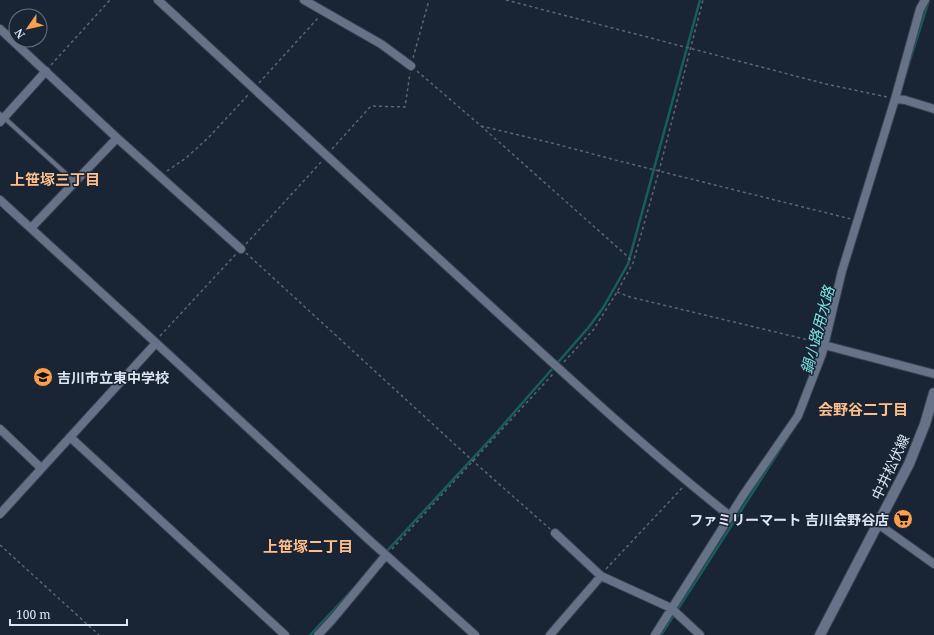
<svg xmlns="http://www.w3.org/2000/svg" width="934" height="635" viewBox="0 0 934 635" font-family="'Noto Serif','Noto Sans JP',serif">
<rect width="100%" height="100%" fill="#192435"/>
<g fill="none" stroke-linecap="round" stroke-linejoin="round">
<path stroke="#185d5d" stroke-width="2.5" d="M905,76L929,0
M386,552L497,432L588,328L603,308L628,264L700,0
M310,635L355,587
M661,635L698,578L788,437"/>
<g stroke="#38414f" stroke-width="6">
<path id="lane" d="M0,114L75,182"/>
</g>
<g stroke="#38414f" stroke-width="10">
<path id="street" d="M158,0C267,101 376,201 486,302C566,375 645,449 730,516
M304,0L381,44L411,66
M0,29L117,138L241,249
M895,99L905,100L934,109
M0,122L46,71
M0,200L155,342L368,539L475,635
M31,228L117,138
M824,345L934,374
M0,429L41,468
M70,437L285,635
M0,514L156,343
M878,524L934,564
M555,533L601,576L671,608L700,635
M318,635L332,620L386,555
M550,635L601,576
M655,635L744,494L798,416L822,354L842,271L895,99L920,9L925,0"/>
</g>
<g stroke="#38414f" stroke-width="12">
<path id="secondary" d="M820,635L909,464L925,424L934,393"/>
</g>
<path stroke="#5c6675" stroke-width="1.5" stroke-dasharray="3 3" stroke-linecap="butt" d="M506,0L826,84L887,97
M413,58L429,0
M51,65L110,0
M417,71L481,126L626,255L632,262
M259,83L318,18
M481,126L552,143L619,161L851,219
M332,149L371,106L405,107L410,73
M167,171L186,158L209,137L248,95
M246,244L322,161
M246,253L473,461L550,529
M617,292L630,297L817,342
M160,336L236,254
M564,362L594,329L617,292L633,263L659,171L703,0
M0,545L99,635
M392,549L553,374
M606,569L683,487"/>
<use href="#lane" stroke="#657287" stroke-width="4"/>
<use href="#street" stroke="#657287" stroke-width="8"/>
<use href="#secondary" stroke="#657287" stroke-width="10"/>
</g>
<defs>
<g id="school-disc" transform="scale(1)"><circle r="9.5" fill="#f99f4d" stroke="#192435"/><path d="M0-5L7-2L0 1L-7-2ZM-4 1L0 2.5L4 1V4Q0 6-4 4Z" fill="#111"/></g>
<g id="supermarket-disc" transform="scale(1)"><circle r="9.5" fill="#f99f4d" stroke="#192435"/><path d="M-6-5.5h2.5l.6 2H6L4.5 2H-2.5L-4.4-4H-6ZM-1.5 3.2a1.3 1.3 0 1 0 .1 0ZM3 3.2a1.3 1.3 0 1 0 .1 0Z" fill="#111"/></g>
</defs>
<g fill-rule="evenodd">
<use href="#school-disc" x="43" y="377"/>
<use href="#supermarket-disc" x="903" y="519"/>
</g>
<g text-anchor="middle" dominant-baseline="central" stroke-width="3" stroke-linejoin="round" paint-order="stroke">
<g font-size="14" font-weight="bold" fill="#dde5f1" stroke="#192435" text-anchor="start">
<text x="57" y="377">吉川市立東中学校</text>
<text x="889" y="519" text-anchor="end">ファミリーマート 吉川会野谷店</text>
</g>
<g font-size="14" fill="#dde5f1" stroke="#192435">
<text transform="translate(890 467) rotate(-65)">中井松伏線</text>
</g>
<g font-size="15" font-weight="bold" fill="#febe8a" stroke="#192435">
<text x="55" y="179">上笹塚三丁目</text>
<text x="863" y="409">会野谷二丁目</text>
<text x="308" y="546">上笹塚二丁目</text>
</g>
<g font-size="15" font-style="italic" fill="#7ce2e2" stroke="#192435">
<text transform="translate(817 330) rotate(-75)">鍋小路用水路</text>
</g>
</g>
<g transform="translate(28 28) rotate(236)"><circle r="19" fill="#192435" stroke="#677180"/>
<path d="M0-3L7 15L0 10L-7 15Z" fill="#f99f4d"/>
<text y="-6" font-size="11" font-weight="bold" text-anchor="middle" fill="#dde5f1">N</text>
</g>
<path d="M10 619v6h117v-6" fill="none" stroke="#dde5f1" stroke-width="2"/>
<text x="16" y="619" font-size="12" fill="#dde5f1" stroke="#192435" stroke-width="3" paint-order="stroke">100 m</text>
</svg>
